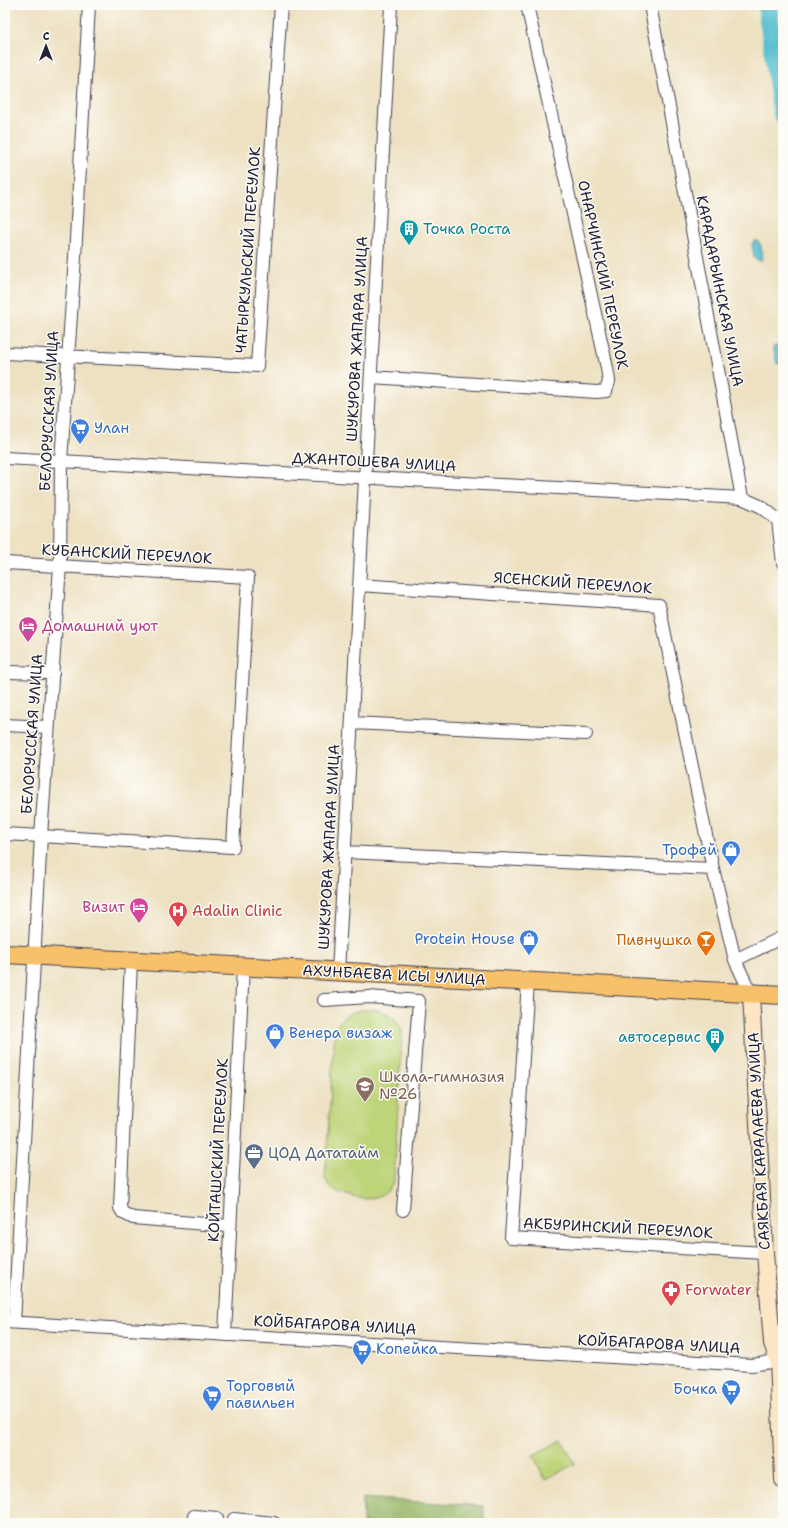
<svg xmlns="http://www.w3.org/2000/svg" width="788" height="1528" viewBox="0 0 788 1528" font-family="'Shantell Sans',sans-serif">
<rect width="100%" height="100%" fill="#fdfcf7"/>
<filter id="ink" filterUnits="userSpaceOnUse"><feTurbulence type="fractalNoise" baseFrequency=".025" numOctaves="2"/><feDisplacementMap in="SourceGraphic" scale="8" xChannelSelector="R" yChannelSelector="G"/><feConvolveMatrix kernelMatrix="1 2 1 2 8 2 1 2 1" color-interpolation-filters="sRGB"/></filter>
<filter id="wash" filterUnits="userSpaceOnUse"><feTurbulence type="fractalNoise" baseFrequency=".012" numOctaves="4" result="noise"/><feDisplacementMap in="SourceGraphic" scale="16" xChannelSelector="R" yChannelSelector="G"/><feGaussianBlur stdDeviation="0.9" result="paint"/><feColorMatrix in="noise" values="0 0 0 0 0 0 0 0 0 0 0 0 0 0 0 0 0 1.4 0 .05"/><feComposite in="paint" operator="in"/></filter>
<g filter="url(#wash)">
<rect width="100%" height="100%" fill="#eee1c2"/>
<path fill="#bed478" stroke="#707b5a" d="M374,1009C388,1012 397,1017 402,1031L394,1182C381,1208 352,1199 330,1188L325,1178L335,1027C347,1012 355,1010 374,1009Z
M562,1440L575,1464L545,1479L533,1455Z"/>
<path fill="#96b668" stroke="#5c6c52" d="M363,1498L484,1506V1523H363Z"/>
<path fill="#52bdcd" stroke="#3a7084" d="M755,240L760,243L763,257L760,261L754,258L752,244Z
M781,345L783,363L777,364L773,347Z"/>
<g fill="none" stroke-linecap="round" stroke-linejoin="round">
<path stroke="#52bdcd" stroke-width="20" d="M767,5L783,114"/>
</g>
</g>
<g filter="url(#ink)">
<g fill="none" stroke-linecap="round" stroke-linejoin="round">
<g stroke="#413f4f" stroke-width="14">
<path id="street" d="M650,5L742,498L762,507L778,520L783,563
M5,353L257,366L281,5
M371,377L597,392L606,391L609,381L607,368L527,5
M5,458L742,498
M5,563L248,577L233,847L5,834
M359,585L659,605L713,869L735,960
M5,672L53,673
M352,723L586,734
M5,725L48,727
M345,852L713,869
M131,961L120,1208L123,1213L133,1218L229,1226
M338,972L391,5
M528,982L511,1238L765,1253
M751,994L735,960L783,937
M324,1000L369,997L419,1001L403,1210
M5,1322L752,1365L783,1360
M14,1322L41,836L60,566L61,461L75,257L89,5
M225,1335L243,967
M194,1516L217,1518
M234,1519L274,1523"/>
</g>
<g stroke="#413f4f" stroke-width="18">
<path id="secondary" d="M751,994L765,1253L772,1343L778,1360L783,1480"/>
</g>
<g stroke="#413f4f" stroke-width="20">
<path id="primary" d="M5,954L783,995"/>
</g>
<use href="#street" stroke="#fff" stroke-width="12"/>
<use href="#secondary" stroke="#fce6c4" stroke-width="16"/>
<use href="#primary" stroke="#f7c06b" stroke-width="18"/>
</g>
</g>
<defs>
<g id="building-pin" transform="scale(1)"><path d="M0 17L-7.5 6A9.5 9.5 0 1 1 7.5 6Z" fill="#0f9aa8" stroke="#fdfcf7"/><path d="M-4-6H4V6H1V3H-1V6H-4ZM-2.5-4.3h1.7v1.8h-1.7ZM.8-4.3h1.7v1.8H.8ZM-2.5-1h1.7V.8h-1.7ZM.8-1h1.7V.8H.8Z" fill="#fff"/></g>
<g id="supermarket-pin" transform="scale(1)"><path d="M0 17L-7.5 6A9.5 9.5 0 1 1 7.5 6Z" fill="#3f7fe0" stroke="#fdfcf7"/><path d="M-6-5.5h2.5l.6 2H6L4.5 2H-2.5L-4.4-4H-6ZM-1.5 3.2a1.3 1.3 0 1 0 .1 0ZM3 3.2a1.3 1.3 0 1 0 .1 0Z" fill="#fff"/></g>
<g id="hotel-pin" transform="scale(1)"><path d="M0 17L-7.5 6A9.5 9.5 0 1 1 7.5 6Z" fill="#d1479c" stroke="#fdfcf7"/><path d="M-6-4.5h1.5V1H6V5H4.5V3h-9V5H-6ZM-4 0a1.8 1.8 0 1 1 3.6 0ZM.5 0V-2.5h3Q6-2.5 6 0Z" fill="#fff"/></g>
<g id="shop-pin" transform="scale(1)"><path d="M0 17L-7.5 6A9.5 9.5 0 1 1 7.5 6Z" fill="#3f7fe0" stroke="#fdfcf7"/><path d="M-5-2.5h2.3a2.7 3.5 0 0 1 5.4 0H5L5.5 6h-11ZM-1.5-2.5h3a1.5 2.3 0 0 0-3 0Z" fill="#fff"/></g>
<g id="hospital-pin" transform="scale(1)"><path d="M0 17L-7.5 6A9.5 9.5 0 1 1 7.5 6Z" fill="#e0444e" stroke="#fdfcf7"/><path d="M-5-5h3v3.5h4V-5h3V5h-3V1.5h-4V5h-3Z" fill="#fff"/></g>
<g id="bar-pin" transform="scale(1)"><path d="M0 17L-7.5 6A9.5 9.5 0 1 1 7.5 6Z" fill="#e8710a" stroke="#fdfcf7"/><path d="M-6-5H6L.8 .8V4.5H3.5V6h-7V4.5H-.8V.8Z" fill="#fff"/></g>
<g id="school-pin" transform="scale(1)"><path d="M0 17L-7.5 6A9.5 9.5 0 1 1 7.5 6Z" fill="#8d6e63" stroke="#fdfcf7"/><path d="M0-5L7-2L0 1L-7-2ZM-4 1L0 2.5L4 1V4Q0 6-4 4Z" fill="#fff"/></g>
<g id="office-pin" transform="scale(1)"><path d="M0 17L-7.5 6A9.5 9.5 0 1 1 7.5 6Z" fill="#5c6f8a" stroke="#fdfcf7"/><path d="M-6-3h4V-5.5h4V-3h4V5H-6ZM-1-4.5V-3h2v-1.5ZM-6 0V1H6V0Z" fill="#fff"/></g>
<g id="pharmacy-pin" transform="scale(1)"><path d="M0 17L-7.5 6A9.5 9.5 0 1 1 7.5 6Z" fill="#e0444e" stroke="#fdfcf7"/><path d="M-2-6h4v4h4v4h-4v4h-4v-4h-4v-4h4Z" fill="#fff"/></g>
</defs>
<g fill-rule="evenodd">
<use href="#building-pin" x="409" y="229"/>
<use href="#supermarket-pin" x="80" y="428"/>
<use href="#hotel-pin" x="28" y="626"/>
<use href="#shop-pin" x="731" y="850"/>
<use href="#hotel-pin" x="139" y="907"/>
<use href="#hospital-pin" x="178" y="911"/>
<use href="#shop-pin" x="529" y="939"/>
<use href="#bar-pin" x="706" y="940"/>
<use href="#shop-pin" x="275" y="1033"/>
<use href="#building-pin" x="715" y="1037"/>
<use href="#school-pin" x="365" y="1086"/>
<use href="#office-pin" x="254" y="1153"/>
<use href="#pharmacy-pin" x="671" y="1290"/>
<use href="#supermarket-pin" x="362" y="1349"/>
<use href="#supermarket-pin" x="731" y="1389"/>
<use href="#supermarket-pin" x="212" y="1395"/>
</g>
<g text-anchor="middle" dominant-baseline="central" stroke-width="3" stroke-linejoin="round" paint-order="stroke">
<g font-size="15" fill="#0d838f" stroke="#fdfcf7" text-anchor="start">
<text x="423" y="229">Точка Роста</text>
<text x="701" y="1037" text-anchor="end">автосервис</text>
</g>
<g font-size="15" fill="#22223b" stroke="#fdfcf7">
<text transform="translate(248 250) rotate(-86)">ЧАТЫРКУЛЬСКИЙ ПЕРЕУЛОК</text>
<text transform="translate(603 275) rotate(78)">ОНАРЧИНСКИЙ ПЕРЕУЛОК</text>
<text transform="translate(720 291) rotate(79)">КАРАДАРЬИНСКАЯ УЛИЦА</text>
<text transform="translate(357 339) rotate(-87)">ШУКУРОВА ЖАПАРА УЛИЦА</text>
<text transform="translate(49 411) rotate(-87)">БЕЛОРУССКАЯ УЛИЦА</text>
<text transform="translate(374 462) rotate(3)">ДЖАНТОШЕВА УЛИЦА</text>
<text transform="translate(127 554) rotate(3)">КУБАНСКИЙ ПЕРЕУЛОК</text>
<text transform="translate(573 583) rotate(4)">ЯСЕНСКИЙ ПЕРЕУЛОК</text>
<text transform="translate(32 734) rotate(-86)">БЕЛОРУССКАЯ УЛИЦА</text>
<text transform="translate(329 847) rotate(-87)">ШУКУРОВА ЖАПАРА УЛИЦА</text>
<text transform="translate(394 975) rotate(3)">АХУНБАЕВА ИСЫ УЛИЦА</text>
<text transform="translate(759 1141) rotate(-93)">САЯКБАЯ КАРАЛАЕВА УЛИЦА</text>
<text transform="translate(218 1150) rotate(-87)">КОЙТАШСКИЙ ПЕРЕУЛОК</text>
<text transform="translate(618 1228) rotate(3)">АКБУРИНСКИЙ ПЕРЕУЛОК</text>
<text transform="translate(335 1325) rotate(3)">КОЙБАГАРОВА УЛИЦА</text>
<text transform="translate(659 1344) rotate(3)">КОЙБАГАРОВА УЛИЦА</text>
</g>
<g font-size="15" fill="#366cbe" stroke="#fdfcf7" text-anchor="start">
<text x="94" y="428">Улан</text>
<text x="717" y="850" text-anchor="end">Трофей</text>
<text x="515" y="939" text-anchor="end">Protein House</text>
<text x="289" y="1033">Венера визаж</text>
<text x="376" y="1349">Копейка</text>
<text x="226" y="1386">Торговый<tspan x="226" dy="17">павильен</tspan></text>
<text x="717" y="1389" text-anchor="end">Бочка</text>
</g>
<g font-size="15" fill="#b23c85" stroke="#fdfcf7" text-anchor="start">
<text x="42" y="626">Домашний уют</text>
<text x="125" y="907" text-anchor="end">Визит</text>
</g>
<g font-size="15" fill="#be3a42" stroke="#fdfcf7" text-anchor="start">
<text x="192" y="911">Adalin Clinic</text>
<text x="685" y="1290">Forwater</text>
</g>
<g font-size="15" fill="#c56008" stroke="#fdfcf7" text-anchor="end">
<text x="692" y="940">Пивнушка</text>
</g>
<g font-size="15" fill="#785e54" stroke="#fdfcf7" text-anchor="start">
<text x="379" y="1077">Школа-гимназия<tspan x="379" dy="17">№26</tspan></text>
</g>
<g font-size="15" fill="#4e5e75" stroke="#fdfcf7" text-anchor="start">
<text x="268" y="1153">ЦОД Дататайм</text>
</g>
</g>
<rect width="788" height="1528" fill="none" stroke="#fdfcf7" stroke-width="20"/>
<g transform="translate(46 46)" stroke="#fdfcf7" stroke-width="3" paint-order="stroke">
<path d="M0-3L7 15L0 10L-7 15Z" fill="#22223b"/>
<text y="-6" font-size="11" font-weight="bold" text-anchor="middle" fill="#22223b">С</text>
</g>
</svg>
